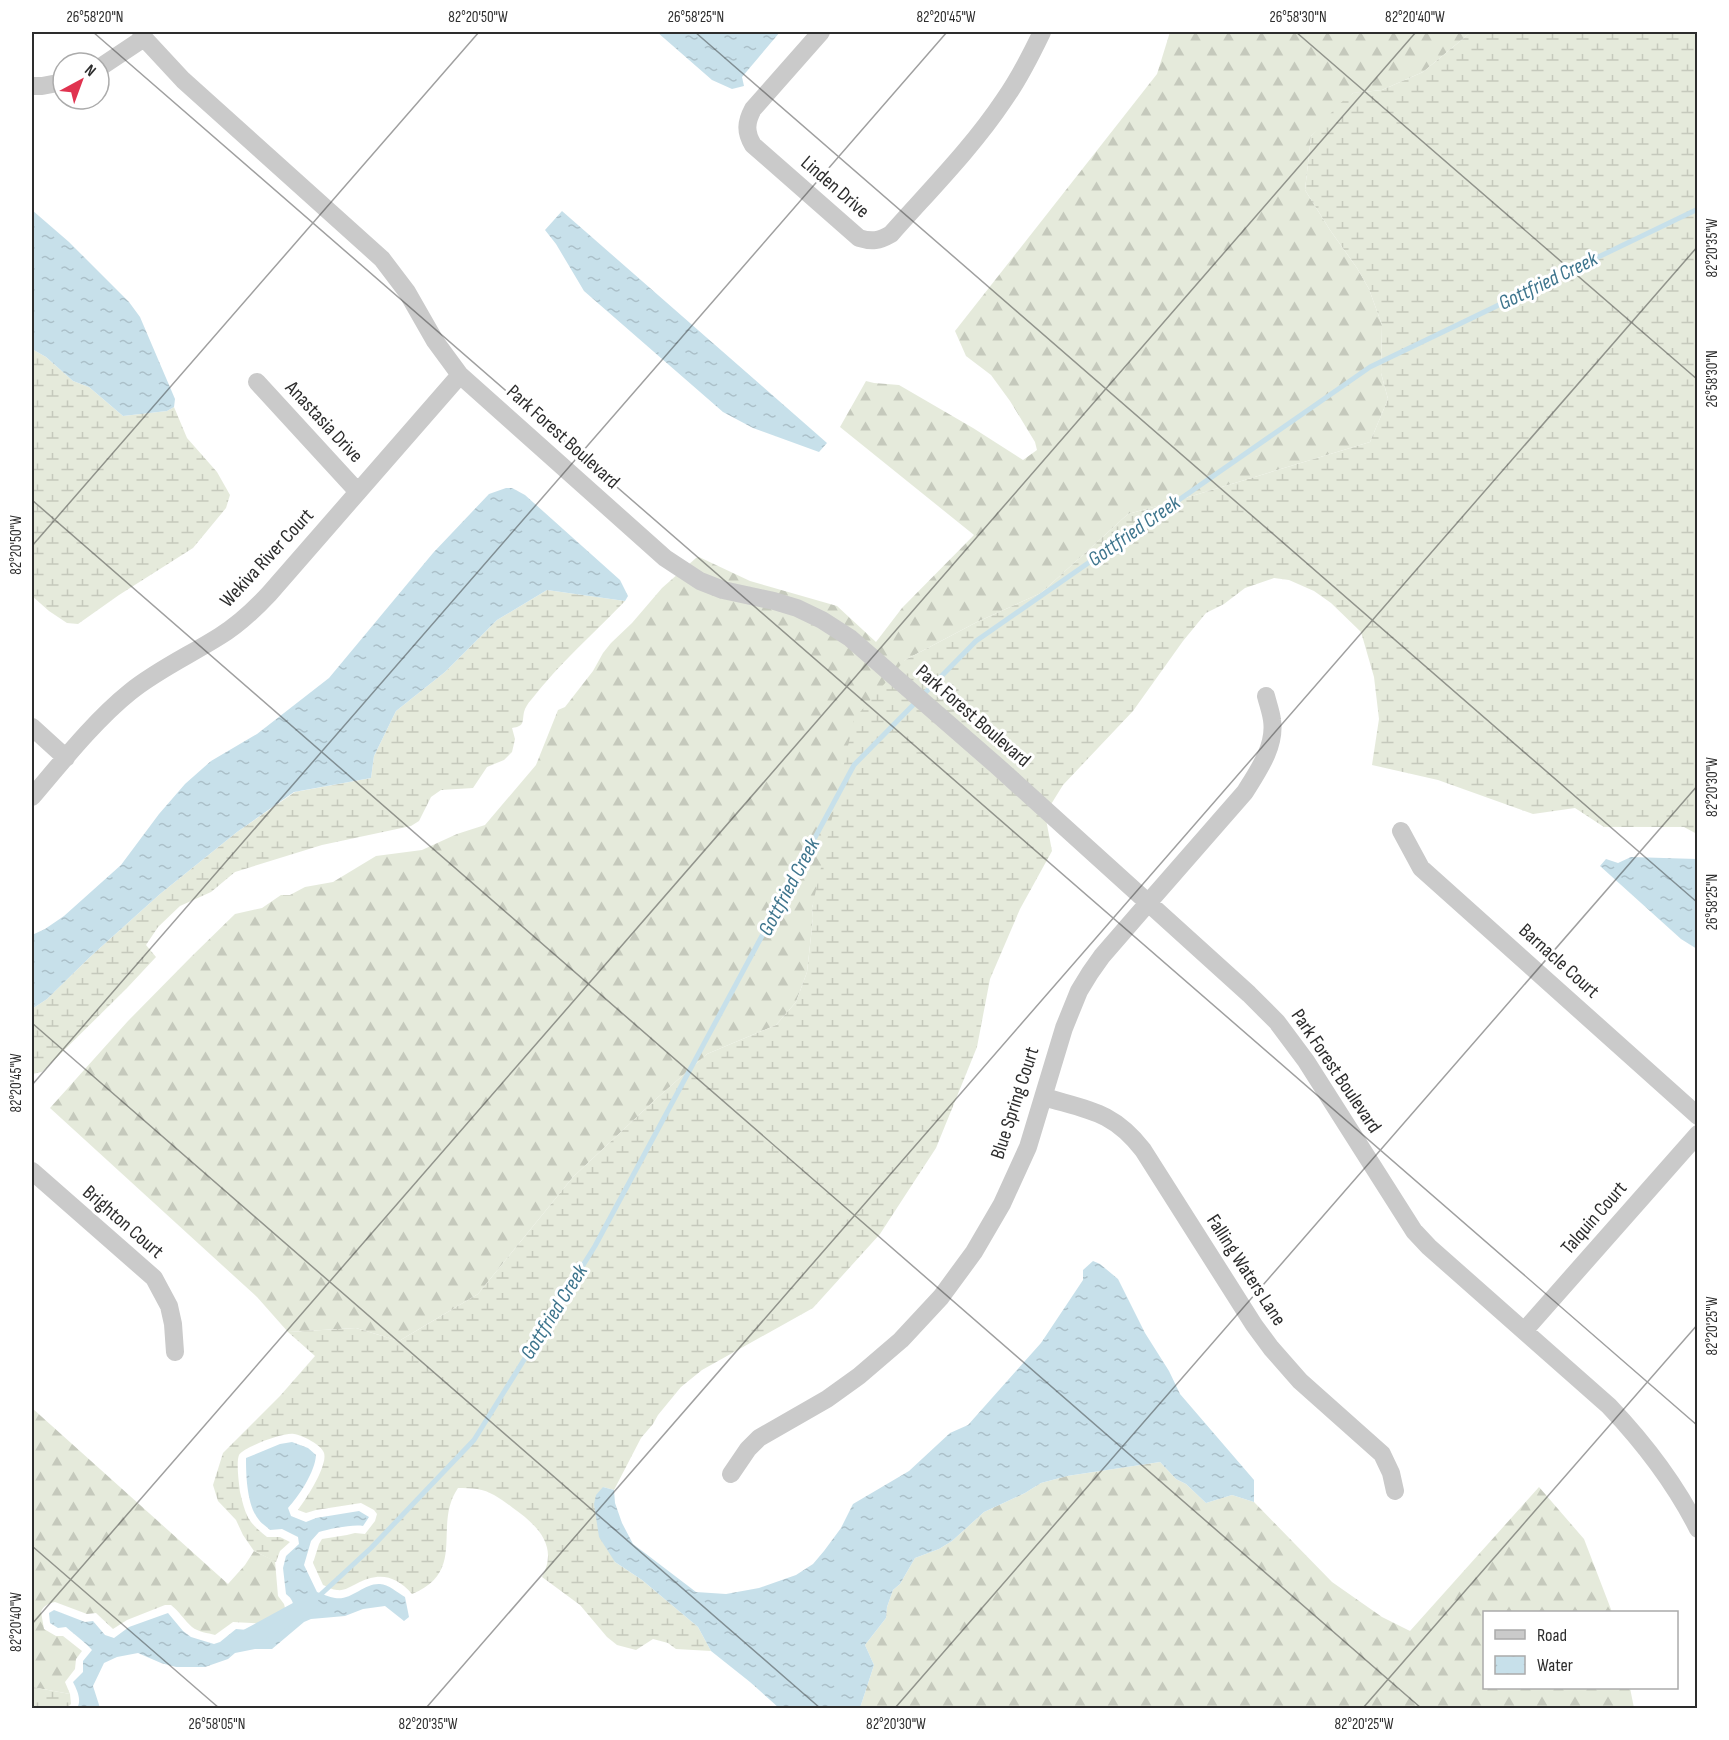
<svg xmlns="http://www.w3.org/2000/svg" width="1729" height="1740" viewBox="0 0 1729 1740" font-family="'Sofia Sans Condensed',sans-serif">
<defs>
<pattern id="forest-firs" width="22" height="20" patternUnits="userSpaceOnUse" patternTransform="scale(1.5)"><rect width="22" height="20" fill="#e5eadb"/><path d="M5 1l3.5 6h-7zM16 11l3.5 6h-7z" fill="#c5c9bc"/></pattern>
<pattern id="wetland-marsh" width="20" height="14" patternUnits="userSpaceOnUse" patternTransform="scale(1.5)"><rect width="20" height="14" fill="#e5eadb"/><path d="M1 5h8M5 5V1M11 12h8M15 12V8" fill="none" stroke="#c5c9bc"/></pattern>
<pattern id="water-ripples" width="26" height="14" patternUnits="userSpaceOnUse" patternTransform="scale(1.5)"><rect width="26" height="14" fill="#c7e0ea"/><path d="M2 4q2-2 4 0t4 0M15 11q2-2 4 0t4 0" fill="none" stroke="#abc0c9"/></pattern>
</defs>
<rect width="100%" height="100%" fill="#fff"/>
<path fill="url(#forest-firs)" d="M1170,32H1471L1423,72L1382,90L1353,93L1311,136L1305,190L1330,230L1357,268L1369,289L1382,325L1381,373L1388,399L1370,442L1172,502L1128,514L1041,593L977,622L905,660L812,907L813,918L807,972L796,1002L776,1025L707,1054L656,1099L573,1177L478,1294L399,1341L356,1328L288,1332L257,1297L50,1108L128,1021L192,956L235,914L262,908L281,895H290L305,887L333,882L376,856L422,850L457,834L485,825L536,765L558,710L565,707L593,671L603,653L611,643L632,623L662,588L696,558L699,557L750,581L837,606L876,642L902,608L974,535L840,427L866,381L874,383L899,385L973,428L1023,460L1037,450L1035,442L1010,401L991,375L966,356L955,331L1157,74Z
M32,1408L228,1584L245,1565L254,1551L275,1561L278,1596L284,1604L286,1612L269,1624L233,1622L215,1635C208,1633 198,1632 192,1627C184,1620 179,1611 171,1605H165L127,1620L113,1629L96,1613L87,1614L55,1602C49,1603 43,1606 41,1612L44,1629L56,1636H63L82,1651L76,1659L75,1669L65,1682L70,1694L32,1687Z
M1160,1462L1176,1479L1186,1484L1206,1503L1232,1495L1254,1502L1332,1582L1382,1617L1410,1631L1539,1487L1584,1539L1612,1612H1484V1688H1630L1634,1708H860L874,1665L865,1645L886,1618L887,1607L893,1590L900,1584L915,1558L939,1549L952,1541L984,1512L1025,1493L1041,1483L1067,1476Z"/>
<path fill="url(#wetland-marsh)" d="M1471,32H1697V834L1684,827H1604L1575,808L1533,814L1438,780L1372,765L1379,719L1374,677L1361,632L1331,603L1314,591L1289,580L1274,578L1245,588L1224,604L1206,613L1183,641L1133,711L1063,785L1045,814L1052,851L1020,909L990,979L977,1047L936,1148L880,1234L813,1308L702,1370L681,1387L658,1415L653,1424L641,1438L614,1490L603,1487L615,1562L642,1580L698,1627L711,1651L676,1649L668,1643L653,1639L636,1650L617,1645L607,1637L580,1605L542,1577C559,1546 537,1525 513,1508C502,1500 491,1491 477,1489C471,1488 464,1488 458,1488C432,1526 468,1571 412,1594C395,1575 379,1572 356,1584C350,1587 344,1591 337,1590C333,1590 328,1587 323,1585L313,1563L319,1544L322,1539L347,1535L355,1533L365,1534L375,1521L377,1514L374,1510L361,1503L316,1510L306,1513L298,1510C306,1499 328,1466 324,1453C322,1445 302,1435 294,1434C284,1432 244,1447 239,1455C236,1462 239,1484 240,1492C246,1516 247,1521 267,1537H280L290,1542L280,1551L276,1562L254,1551L243,1535L236,1520L218,1501L213,1485L223,1453L280,1396L315,1356L288,1332L356,1328L399,1341L478,1294L573,1177L656,1099L707,1054L776,1025L796,1002L807,972L813,918L812,908L854,719L905,660L977,622L1041,593L1128,514L1172,502L1370,442L1388,399L1381,373L1382,325L1369,289L1357,268L1330,230L1305,190L1311,136L1338,105L1353,93L1382,90L1423,72Z
M32,349L46,357L73,381L89,387L123,416L167,411L174,407L187,438L217,472L230,495L226,508L193,548L119,595L78,624L67,623L49,611L32,596Z
M547,590L625,601C594,633 559,664 531,700C528,703 525,708 524,712C522,722 525,726 512,728L515,739L512,752L504,760L487,767L473,788L441,790L431,797L419,821L411,826L322,845L235,872L211,892L180,906L158,927L146,945L156,957L127,988L42,1072L32,1074V1009L47,999L91,956L160,894L237,832L295,792L371,778L374,756L396,711L445,672L497,620Z
M32,1687L70,1694L71,1704L67,1708H32Z"/>
<path fill="url(#water-ripples)" d="M657,32H780L742,77L744,86L732,89L712,80Z
M32,210L69,242L129,302L140,317L175,399L174,407L167,411L123,416L89,387L73,381L46,357L32,349Z
M562,211L827,443L819,452L753,428L723,412L584,291L556,244L545,230Z
M506,488H512L525,495L620,580L628,596L625,601L547,590L497,620L445,672L396,711L374,756L371,778L294,792L237,832L160,894L91,956L47,999L32,1009V935L45,929L64,916L121,865L159,814L185,784L211,761L257,734L329,678L433,553L489,494Z
M1631,857L1697,859V949L1681,939L1600,866L1606,859L1618,863Z
M1093,1261L1100,1264L1118,1279L1145,1333L1169,1371L1180,1394L1254,1480V1502L1232,1495L1206,1503L1186,1484L1176,1479L1160,1462L1067,1476L1041,1483L1025,1493L984,1512L952,1541L939,1549L915,1558L900,1584L893,1590L887,1607L886,1618L865,1645L874,1665L860,1708H779L750,1682L711,1651L698,1627L642,1580L615,1562L599,1537L594,1504L596,1495L603,1487L614,1490L615,1503L622,1523L633,1544L696,1592L726,1594L759,1588L796,1575L813,1564L824,1551L841,1528L853,1504L909,1471L950,1433L968,1425L1041,1343L1083,1280V1270Z
M292,1442L308,1448L316,1455C315,1472 299,1496 288,1508L291,1516L306,1522L316,1518L359,1511L369,1517L363,1526C353,1524 329,1529 319,1532L311,1541L304,1565L317,1592C323,1594 329,1597 335,1598C351,1601 364,1583 380,1584C388,1584 398,1593 405,1597L409,1617L404,1621L385,1606L363,1609L345,1616L311,1619L304,1622L272,1649H255L235,1653L228,1659L205,1667H176L161,1663L138,1653L117,1657L104,1663L93,1686L100,1708H77C82,1700 77,1690 73,1682L83,1672V1661L92,1650C84,1641 75,1635 66,1627L58,1628L50,1623L49,1613L54,1610L85,1622L93,1621L105,1635L114,1638L129,1627L168,1613L183,1631L191,1637L214,1644L220,1642L236,1629L270,1632L293,1617C295,1607 294,1600 286,1594L283,1568L286,1556L299,1544L298,1537L282,1529L270,1530C267,1527 262,1524 259,1520C247,1506 246,1476 246,1458L280,1444Z"/>
<g fill="none" stroke-linecap="round" stroke-linejoin="round">
<path stroke="#c7e0ea" stroke-width="5" d="M318,1597L371,1548L474,1440L595,1246L854,765L976,641L1370,367L1698,209"/>
<path stroke="#c7e0ea" stroke-width="18" d="M238,1642L242,1641L310,1604"/>
<path stroke="#cacaca" stroke-width="18" d="M141,32L144,38L183,80L382,259L407,292L435,341L460,375L665,558L700,581L723,590L774,601L797,608L822,620L850,638L997,766L1249,994L1277,1022L1306,1061L1414,1231L1429,1247L1609,1406C1644,1443 1675,1483 1698,1529
M821,32L753,109C746,122 745,132 753,145L859,238C872,242 879,241 891,234C929,191 972,148 1004,100C1019,79 1031,55 1042,32
M99,68L144,38
M32,86H42L63,82
M257,382L358,492
M32,727L66,758
M32,797C61,763 95,720 130,692C157,670 190,655 220,636C238,625 254,610 269,594L460,375
M1401,831L1421,868L1698,1116
M1044,1097C1088,1110 1113,1111 1143,1150L1254,1325L1271,1348L1300,1381L1382,1454L1391,1473L1395,1491
M32,1171L154,1278L169,1306L173,1324L175,1352
M1524,1331L1698,1134
M731,1474L748,1449L759,1438L827,1399L859,1376L901,1340L941,1297L974,1252L1002,1204L1028,1147L1064,1028L1079,991L1090,973L1102,956L1148,903L1245,792C1258,771 1276,746 1272,720C1271,712 1268,704 1266,696"/>
</g>
<path fill="none" stroke="#2d2d2d" stroke-width="1.5" stroke-opacity="0.45" d="M93,32L1698,1426M695,32L1698,903M1296,32L1698,380M32,500L1421,1708M32,546L479,32M32,1023L820,1708M32,1085L947,32M32,1546L219,1708M32,1624L1416,32M426,1708L1698,246M895,1708L1698,785M1363,1708L1698,1324"/>
<g text-anchor="middle" dominant-baseline="central" stroke-width="6" stroke-linejoin="round" paint-order="stroke">
<g font-size="20" fill="#2d2d2d" stroke="#fff">
<text transform="translate(835 187) rotate(41)">Linden Drive</text>
<text transform="translate(324 422) rotate(47)">Anastasia Drive</text>
<text transform="translate(563 437) rotate(42)">Park Forest Boulevard</text>
<text transform="translate(267 558) rotate(-47)">Wekiva River Court</text>
<text transform="translate(973 716) rotate(41)">Park Forest Boulevard</text>
<text transform="translate(1559 961) rotate(42)">Barnacle Court</text>
<text transform="translate(1336 1071) rotate(56)">Park Forest Boulevard</text>
<text transform="translate(1015 1103) rotate(-72)">Blue Spring Court</text>
<text transform="translate(1594 1218) rotate(-49)">Talquin Court</text>
<text transform="translate(123 1222) rotate(41)">Brighton Court</text>
<text transform="translate(1246 1270) rotate(57)">Falling Waters Lane</text>
</g>
<g font-size="21" font-style="italic" fill="#3e758d" stroke="#fff">
<text transform="translate(1548 281) rotate(-26)">Gottfried Creek</text>
<text transform="translate(1134 531) rotate(-35)">Gottfried Creek</text>
<text transform="translate(789 887) rotate(-62)">Gottfried Creek</text>
<text transform="translate(554 1312) rotate(-58)">Gottfried Creek</text>
</g>
</g>
<rect width="1729" height="1740" fill="none" stroke="#ffffff" stroke-width="66"/>
<rect x="1483" y="1611" width="195" height="78" fill="#ffffff" stroke="#ababab" stroke-width="1.5"/>
<rect x="1495" y="1630" width="30" height="9" fill="#cacaca" stroke="#ababab" stroke-width="1.5"/>
<text x="1537" y="1641" font-size="18" fill="#2d2d2d">Road</text>
<rect x="1495" y="1656" width="30" height="18" fill="url(#water-ripples)" stroke="#ababab" stroke-width="1.5"/>
<text x="1537" y="1671" font-size="18" fill="#2d2d2d">Water</text>
<g transform="translate(81 81) rotate(41)"><circle r="28" fill="#ffffff" stroke="#ababab" stroke-width="1.5"/>
<path d="M0-4.5L10 22L0 15L-10 22Z" fill="#e0334f"/>
<text y="-9" font-size="16" font-weight="bold" text-anchor="middle" fill="#2d2d2d">N</text>
</g>
<rect x="33" y="33" width="1663" height="1674" fill="none" stroke="#2d2d2d" stroke-width="2"/>
<g font-size="15" text-anchor="middle" fill="#2d2d2d">
<text x="95" y="22">26°58'20"N</text>
<text x="478" y="22">82°20'50"W</text>
<text x="696" y="22">26°58'25"N</text>
<text x="946" y="22">82°20'45"W</text>
<text x="1298" y="22">26°58'30"N</text>
<text x="1415" y="22">82°20'40"W</text>
<text transform="translate(1712 248) rotate(-90)" y="5">82°20'35"W</text>
<text transform="translate(1712 379) rotate(-90)" y="5">26°58'30"N</text>
<text transform="translate(16 545) rotate(-90)" y="5">82°20'50"W</text>
<text transform="translate(1712 787) rotate(-90)" y="5">82°20'30"W</text>
<text transform="translate(1712 902) rotate(-90)" y="5">26°58'25"N</text>
<text transform="translate(16 1083) rotate(-90)" y="5">82°20'45"W</text>
<text transform="translate(1712 1326) rotate(-90)" y="5">82°20'25"W</text>
<text transform="translate(16 1622) rotate(-90)" y="5">82°20'40"W</text>
<text x="217" y="1729">26°58'05"N</text>
<text x="428" y="1729">82°20'35"W</text>
<text x="896" y="1729">82°20'30"W</text>
<text x="1364" y="1729">82°20'25"W</text>
</g>
</svg>
